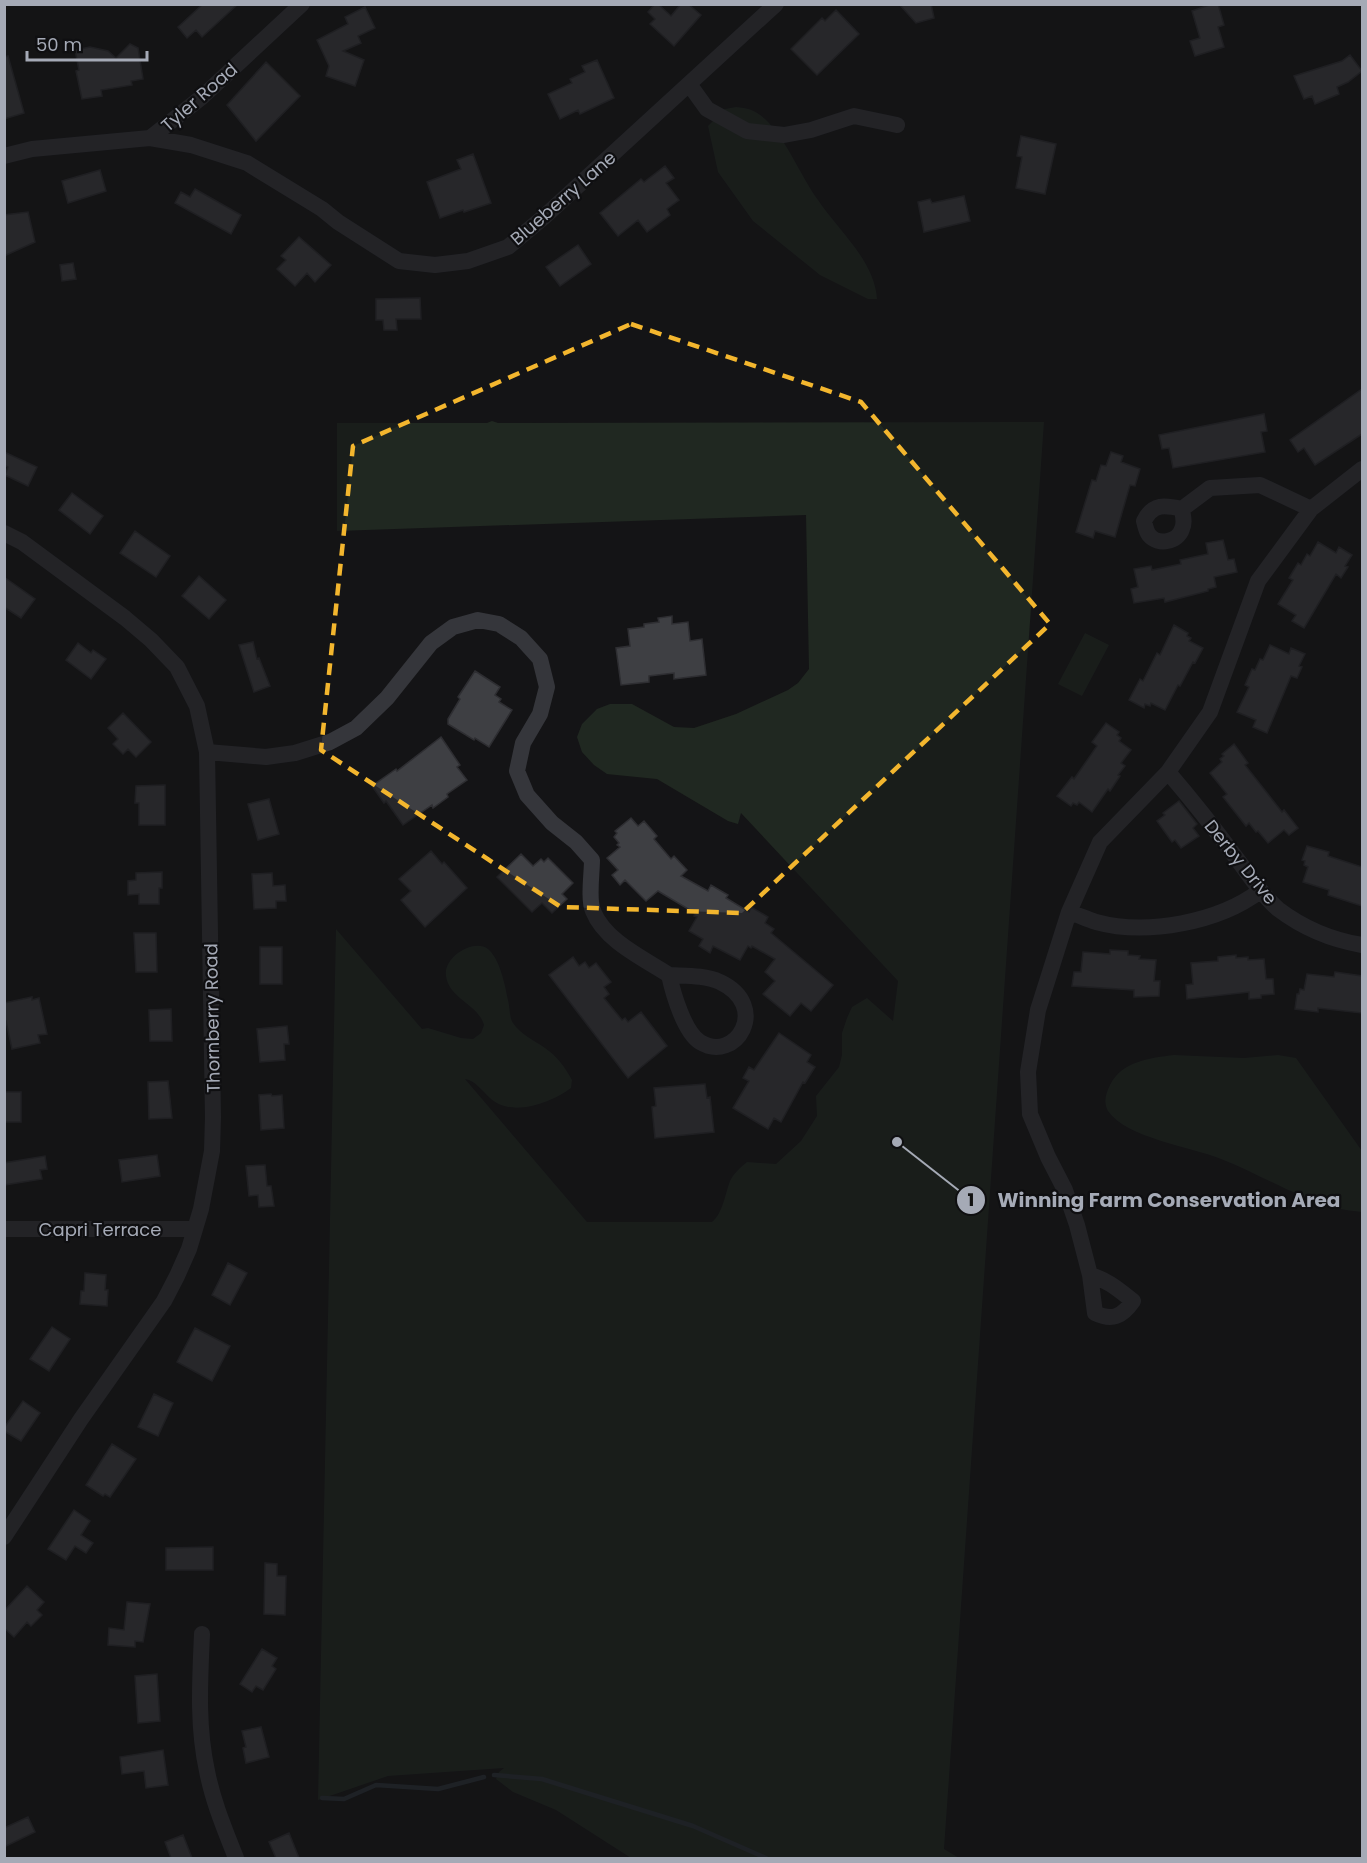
<svg xmlns="http://www.w3.org/2000/svg" width="1367" height="1863" viewBox="0 0 1367 1863" font-family="Poppins,sans-serif">
<rect width="100%" height="100%" fill="#141416"/>
<path fill="#202821" d="M736,107C748,108 755,110 765,119C787,140 800,175 818,200C838,230 875,261 877,299H868L820,275L753,221L718,172L708,126L725,109Z
M492,421L498,423L1044,422L944,1849L959,1858H631L556,1810L513,1792L496,1779L499,1772L504,1768L388,1776L318,1800L336,929L422,1029L428,1028L461,1038L473,1039L481,1033L484,1025C478,1004 449,999 446,976C443,956 475,938 488,949C500,959 505,985 508,1000C510,1007 509,1017 513,1023C521,1035 534,1040 545,1048C557,1056 565,1067 572,1080L571,1088C551,1103 511,1118 490,1098C482,1091 476,1081 465,1079L587,1222H712C723,1213 725,1194 730,1181C733,1174 741,1167 747,1162L776,1164L801,1141L817,1116L816,1096L839,1067L842,1055V1033L847,1018L852,1007L867,998L893,1021L898,981L741,813L738,824L728,821L657,779L607,774L594,765L582,752L577,737L582,724L597,709L610,704H632L674,727L694,728L736,714L788,690L798,683L809,669L806,515L337,531V423H487Z
M1085,633L1109,645L1082,696L1058,684Z
M1174,1055L1244,1058L1278,1055L1296,1058L1362,1151V1212C1354,1211 1344,1210 1335,1208C1296,1197 1259,1174 1221,1159C1192,1147 1126,1138 1108,1111C1103,1102 1106,1093 1110,1085C1122,1061 1150,1058 1174,1055Z"/>
<g fill="none" stroke-linecap="round" stroke-linejoin="round">
<path stroke="#2a3239" stroke-width="4.5" d="M494,1775L542,1779L693,1826L766,1858
M322,1798L344,1799L376,1785L438,1789L484,1777"/>
</g>
<path fill="#3e3f43" stroke="#2e2e32" stroke-width="1.5" d="M203,4H238L202,37L196,30L187,38L178,27Z
M655,4H658L671,16L681,4H688L701,15L674,46L650,24L655,19L648,12Z
M899,4H931L934,18L916,23Z
M1212,4H1218L1224,25L1218,27L1224,47L1195,56L1190,41L1200,38L1192,11Z
M365,7L375,28L358,36L361,43L343,51L364,60L355,86L326,76L329,66L317,40L348,24L345,17Z
M836,10L859,34L817,75L791,49L822,18L825,21Z
M130,44L138,48L143,79L131,81L132,85L101,90L102,96L82,99L76,71L79,70L75,50L90,47L108,51L116,58Z
M1350,55L1362,71L1348,82L1337,87L1339,94L1315,104L1312,96L1304,99L1294,76L1342,61Z
M8,56L24,113L4,119V57Z
M597,60L614,98L580,114L578,110L560,119L548,94L572,83L570,79L585,72L582,66Z
M266,62L300,96L256,141L227,105Z
M1021,136L1056,144L1045,194L1016,188L1022,157L1017,156Z
M473,154L491,203L464,212L463,210L440,218L427,182L461,169L457,160Z
M665,166L674,178L666,183L679,200L667,209L670,215L647,232L638,220L618,236L600,213L641,179L644,182Z
M100,170L106,191L68,203L62,181Z
M195,189L241,215L231,234L175,203L181,192L190,197Z
M964,196L970,221L924,232L918,202L930,199L932,203Z
M28,212L35,242L4,256V215Z
M299,237L331,265L315,282L307,273L295,286L277,269L286,260L281,256Z
M578,245L591,264L560,286L546,267Z
M73,263L76,279L62,281L60,265Z
M420,298L421,319H396L397,330H384L383,320H376V299Z
M1362,389V434L1315,465L1304,448L1298,452L1290,440Z
M1264,414L1267,431L1261,432L1265,452L1173,468L1169,448L1162,449L1159,435Z
M4,452L37,467L28,486L5,475L8,467L4,465Z
M1111,452L1123,456L1121,462L1140,469L1135,486L1130,485L1115,537L1095,531L1093,538L1076,532L1092,480L1096,481L1101,465L1106,466Z
M72,493L103,516L90,534L59,510Z
M135,531L170,556L156,577L120,553Z
M1223,540L1228,560L1234,559L1237,572L1214,577L1216,587L1208,589V591L1165,602L1164,598L1134,603L1131,589L1138,587L1134,569L1151,566L1152,570L1181,564L1180,560L1208,554L1206,543Z
M1318,542L1336,553L1339,547L1352,555L1345,566L1348,567L1341,578L1336,574L1304,628L1292,621L1296,615L1278,604L1293,580L1289,578L1298,563L1301,565L1307,554L1310,556Z
M199,576L226,600L209,619L182,596Z
M4,577L35,599L21,618L4,607Z
M672,616V624L688,622L690,641L702,639L706,675L674,679V673L649,676V682L621,685L616,648L630,646L628,629L644,627V624L659,622L658,618Z
M1174,625L1188,633L1187,636L1191,638L1189,641L1203,648L1195,663L1193,662L1180,686L1178,685L1165,710L1151,703L1150,706L1145,704L1144,708L1129,700L1140,679L1143,681L1157,653L1160,655Z
M253,642L257,659L259,658L270,686L254,692L239,645Z
M78,643L91,653L93,650L106,659L91,679L66,660Z
M1270,645L1289,654L1291,648L1305,654L1299,666L1302,667L1297,678L1291,676L1267,733L1253,727L1256,720L1237,712L1249,687L1245,685L1252,669L1255,670L1260,659L1263,660Z
M475,671L500,687L495,695L501,699L499,702L512,710L489,747L475,738L474,740L448,724V719L460,699L458,697Z
M123,713L151,742L136,757L128,749L123,754L113,744L118,739L108,728Z
M1106,723L1119,732L1117,735L1121,738L1119,741L1131,750L1121,763L1125,766L1118,775L1120,776L1110,791L1108,789L1092,812L1079,802L1077,805L1073,803L1071,806L1057,796L1072,777L1074,779L1097,746L1092,742Z
M441,737L460,765L457,767L467,780L447,794L448,797L433,808L432,805L403,825L386,801L384,803L372,786L396,769L397,771Z
M1234,744L1248,763L1245,765L1282,812L1284,810L1298,828L1289,835L1284,830L1268,843L1258,831L1256,832L1249,823L1246,826L1223,797L1227,794L1210,773L1222,762L1220,759L1224,756L1222,754Z
M165,785V825H139V803H135L136,786Z
M269,799L279,834L258,840L248,804Z
M1179,801L1197,824L1193,828L1199,836L1181,848L1175,840L1172,842L1157,821L1165,815L1163,813Z
M631,818L638,826L644,821L657,836L654,839L671,859L674,856L687,870L681,876L708,891L711,885L728,895L726,898L749,912L751,907L768,917L765,923L774,929L771,933L833,985L811,1011L801,1003L790,1016L763,994L775,981L765,972L775,959L752,946L751,948L748,946L740,960L713,946L710,953L699,946L703,939L689,931L697,917L694,916L695,913L658,891L646,901L625,880L620,885L612,875L618,870L607,858L620,847L617,845L619,843L614,837L617,833L615,831Z
M1307,846L1329,852L1328,856L1362,867V906L1328,895L1329,890L1303,882L1308,867L1304,865L1305,861L1302,860Z
M431,851L442,864L444,862L467,888L425,927L401,900L411,891L399,879Z
M521,854L533,866L541,859L544,862L548,858L573,883L562,894L567,899L552,913L542,903L532,912L497,877Z
M162,872V888H159V904H139V894L128,895V881L136,880V873Z
M272,873L273,886L285,885L286,901H276V908L254,909L252,874Z
M134,933H156L157,972H136Z
M260,947H282V984H260Z
M1110,950L1128,951V955L1140,956L1139,959L1156,960L1154,981H1160L1159,996L1134,997V990L1072,986L1074,972H1081L1083,952L1110,954Z
M1236,955V958L1248,957V960L1264,959L1266,979H1273L1274,994L1261,995V998L1249,999V992L1187,999L1186,985L1193,984L1191,963L1218,961V957Z
M573,957L579,966L585,962L589,968L596,963L611,982L604,987L609,994L604,998L622,1020L625,1018L628,1022L641,1012L667,1046L628,1078L549,975Z
M1335,972L1362,976V1013L1318,1008V1012L1295,1009L1297,994H1299L1300,989L1304,990L1307,974L1334,977Z
M32,997V1000L39,998L47,1034L38,1035L40,1043L12,1049L6,1021L4,1022V1003Z
M171,1009L172,1041H150L149,1010Z
M287,1026L289,1044H284L285,1060L260,1062L257,1029Z
M779,1033L811,1055L807,1062L815,1067L805,1083L803,1082L781,1122L774,1118L768,1129L733,1108L749,1081L743,1078L749,1067L754,1070Z
M168,1081L172,1118L149,1119L148,1082Z
M705,1084L707,1098L710,1097L714,1132L655,1138L652,1107L656,1106L654,1088Z
M4,1092H21V1122H4Z
M271,1094L272,1096L282,1095L284,1128L261,1130L259,1095Z
M157,1155L160,1176L122,1182L119,1160Z
M45,1156L47,1169L40,1170L42,1179L4,1185V1163Z
M265,1165L267,1186H271L274,1206L259,1207L258,1195L249,1196L246,1166Z
M228,1263L247,1273L230,1305L212,1295Z
M85,1273L106,1275L105,1290H108L107,1306L80,1304L81,1291H84Z
M52,1327L70,1339L49,1371L30,1359Z
M195,1328L230,1346L212,1381L177,1362Z
M154,1394L173,1403L158,1436L138,1427Z
M23,1401L40,1413L21,1441L4,1431V1428Z
M112,1444L136,1459L110,1497L105,1494L103,1496L86,1485Z
M74,1510L90,1521L81,1535L93,1543L86,1553L75,1546L66,1560L48,1549Z
M213,1547V1570H166V1548Z
M265,1563L277,1564V1576H286L285,1615L264,1614Z
M27,1586L44,1602L37,1610L42,1615L31,1626L27,1622L14,1637L4,1628V1611Z
M127,1602L150,1604L143,1642L135,1641V1647L108,1645L109,1628L124,1630Z
M262,1649L277,1658L272,1666L276,1669L263,1690L256,1686L252,1692L240,1684Z
M157,1674L160,1721L138,1723L135,1676Z
M261,1727L269,1757L246,1763L243,1748L246,1747L242,1731Z
M163,1750L168,1785L146,1788L144,1771L122,1774L120,1757Z
M28,1817L35,1832L4,1847V1828Z
M289,1833L299,1858H276L269,1842Z
M183,1835L192,1858H171L165,1842Z"/>
<g fill="none" stroke-linecap="round" stroke-linejoin="round">
<path stroke="#35363b" stroke-width="16" d="M689,84L707,109L747,131L784,135L811,130L854,116L897,125
M150,138L191,145L247,163L322,209L338,222L399,261L435,265L468,261L508,247L545,216L776,4
M4,156L32,149L150,138L202,97L302,4
M1182,509C1165,505 1153,503 1144,521C1145,525 1146,531 1149,535C1158,546 1178,542 1182,529C1185,523 1183,516 1182,509L1210,488L1260,485L1311,509
M4,533L22,542L125,618L151,640L177,667L197,706L207,752L213,1117L212,1151L201,1209L189,1249L177,1276L164,1301L81,1419L4,1537
M207,752L266,757L295,753L330,742L356,728L387,698L431,643L453,627L478,620L499,624L521,638L540,659L547,687L540,714L523,743L517,771L527,795L552,823L576,842L592,860C592,873 588,900 593,911C605,941 643,958 669,975C673,993 684,1032 700,1042C736,1064 771,1006 720,982C704,975 686,976 669,975
M1168,772C1192,800 1215,829 1237,859C1250,876 1262,895 1278,909C1303,928 1332,940 1362,945
M1069,912C1078,915 1087,919 1096,922C1147,936 1219,922 1260,891
M4,1229H195
M1090,1275C1108,1280 1119,1290 1133,1301C1122,1317 1112,1321 1095,1313L1090,1275L1077,1225L1065,1190L1048,1157L1030,1114L1028,1072L1038,1010L1069,912L1100,842L1168,772L1210,712L1258,581L1311,509L1362,469
M202,1634C200,1680 197,1726 207,1771C213,1802 225,1830 236,1858"/>
</g>
<path d="M0 0H1367V1863H0ZM631,324L861,402L1050,624L742,913L561,907L321,750L353,446Z" fill="#141416" fill-opacity=".55" fill-rule="evenodd"/>
<path fill="none" stroke="#f3b62e" stroke-width="4.5" stroke-dasharray="12 8" stroke-linejoin="round" d="M631,324L861,402L1050,624L742,913L561,907L321,750L353,446Z"/>
<g text-anchor="middle" dominant-baseline="central" stroke-width="4.5" stroke-linejoin="round" paint-order="stroke">
<g font-size="18" fill="#a5aab6" stroke="#0f0f11">
<text transform="translate(199 97) rotate(-41)">Tyler Road</text>
<text transform="translate(563 198) rotate(-41)">Blueberry Lane</text>
<text transform="translate(1241 862) rotate(51)">Derby Drive</text>
<text transform="translate(212 1018) rotate(-91)">Thornberry Road</text>
<text x="100" y="1229">Capri Terrace</text>
</g>
</g>
<path fill="none" stroke="#a5aab6" stroke-width="2" d="M897 1142L971 1200"/>
<g fill="#a5aab6" stroke="#0f0f11" stroke-width="2">
<circle cx="897" cy="1142" r="6"/>
<circle cx="971" cy="1200" r="15"/>
</g>
<g font-size="18" text-anchor="middle" font-weight="bold" fill="#111">
<text x="971" y="1206">1</text>
</g>
<g font-size="20" text-anchor="middle" font-weight="bold" fill="#a5aab6" stroke="#0f0f11" stroke-width="4.5" stroke-linejoin="round" paint-order="stroke">
<text x="1169" y="1207">Winning Farm Conservation Area</text>
</g>
<rect width="1367" height="1863" fill="none" stroke="#a5aab6" stroke-width="12"/>
<path d="M27 51v9h120v-9" fill="none" stroke="#a5aab6" stroke-width="3"/>
<text x="36" y="51" font-size="18" fill="#a5aab6" stroke="#0f0f11" stroke-width="4.5" paint-order="stroke">50 m</text>
</svg>
